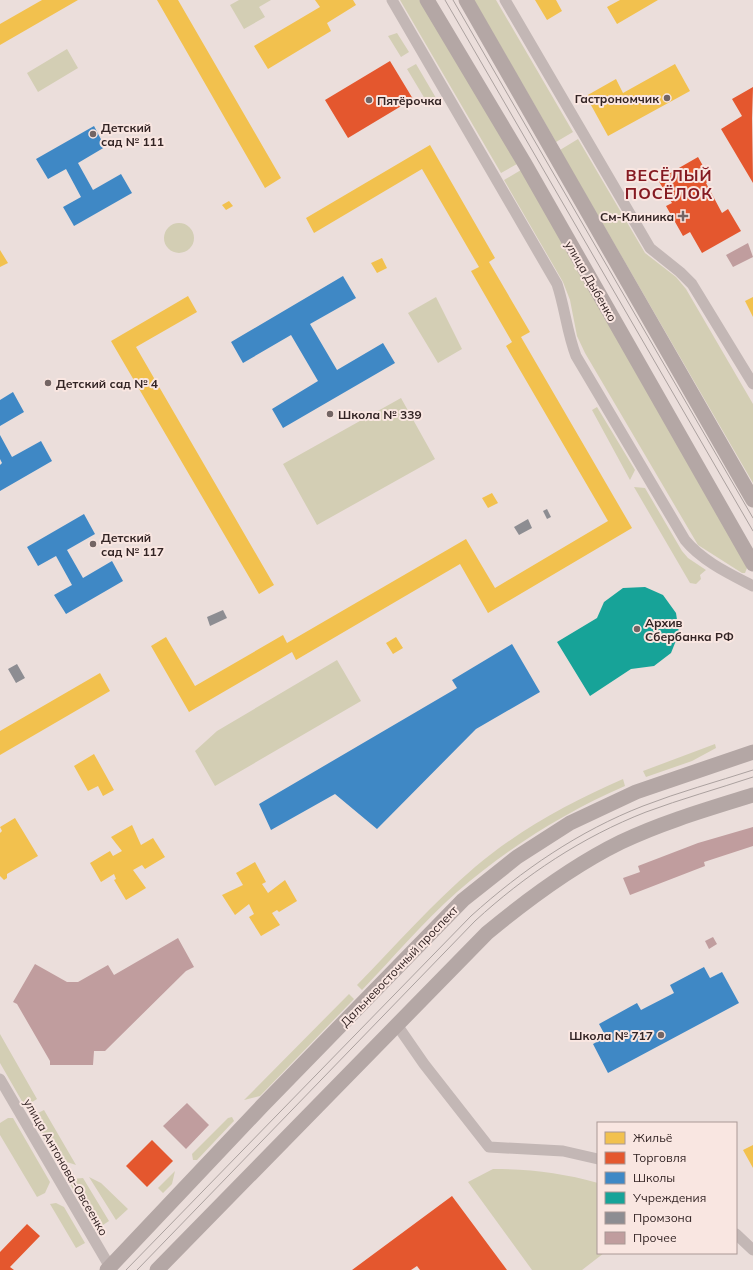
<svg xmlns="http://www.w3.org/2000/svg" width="753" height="1270" viewBox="0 0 753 1270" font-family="Mulish,sans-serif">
<rect width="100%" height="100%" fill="#ebdedb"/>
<path fill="#d3ceb4" d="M239,0H271L259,7L265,17L244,29L230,5Z
M400,0H421L517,164L501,173Z
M474,0H496L573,132L556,142Z
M397,33L409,52L401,57L388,36Z
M67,49L78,68L38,92L27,73Z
M416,64L436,98L428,104L407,69Z
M578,139L645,253L676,277L686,289L753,404V483L560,150Z
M521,170L729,531L747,568L745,573H742L698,545L585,353L577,336L570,300L563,282L504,180Z
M164 238a15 15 0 1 1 30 0a15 15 0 1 1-30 0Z
M436,297L462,349L438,363L408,313Z
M401,398L435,459L317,525L283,464Z
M597,407L635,470L630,480L592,410Z
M634,487L645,488L682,551L688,558L706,570L700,575L701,579L696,584L690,583Z
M337,660L361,701L215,786L195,751L217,731Z
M715,744L716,748L692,761L646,777L643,771Z
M623,779L625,786C563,813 508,848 457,892C423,922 393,958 362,990L357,985C396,945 433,903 475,867C519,830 570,802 623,779Z
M349,994L354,999L260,1096L244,1100Z
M0,1034L37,1099L29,1104L23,1103L0,1063Z
M44,1110L76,1165L55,1158L33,1120L36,1114Z
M232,1117L234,1121L232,1123L197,1160H193L192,1154L228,1118Z
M8,1118H13L50,1182L45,1193L37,1197L0,1135V1123Z
M493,1169C529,1169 563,1173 598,1183V1253H604L582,1270H532L468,1182Z
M175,1171L172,1184L163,1193L158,1188Z
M89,1177L101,1183L128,1209L116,1220Z
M83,1178L109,1221L97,1229L70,1184L72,1179Z
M56,1203L64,1207L85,1243L76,1248L50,1204Z"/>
<path fill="#f2c14e" d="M42,0H78L0,45V24Z
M157,0H178L281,178L265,188Z
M315,0H353L356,5L327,23L331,31L268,69L254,46L320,7Z
M535,0H556L562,11L547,20Z
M620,0H658L617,24L607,7Z
M675,64L690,91L608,136L586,96L616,79L623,93Z
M430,145L495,258L489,262L530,332L521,337L632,528L488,613L460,564L296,660L292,652L189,712L151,646L166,637L195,686L283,635L287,643L466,539L495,588L608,521L506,346L512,342L471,271L479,267L422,169L314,233L306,218Z
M229,201L233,206L226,210L222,205Z
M0,250L8,263L0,267Z
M382,258L387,268L377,273L371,263Z
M188,296L197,312L136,347L274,585L259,594L111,341Z
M753,297V317L745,301Z
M492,493L498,503L488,508L482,498Z
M396,637L403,648L393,654L386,643Z
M100,673L110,691L0,755V731Z
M94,754L114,790L103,796L98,786L88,791L74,766Z
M15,818L38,856L7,874V878L4,880L0,876V833L2,831L0,827Z
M132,825L141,845L153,838L165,857L145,869L142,865L133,870L146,888L126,900L114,880L116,879L114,874L101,882L90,863L110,851L113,856L122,851L111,837Z
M255,862L266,882L262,884L268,893L285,880L297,901L279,912L277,910L272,913L280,925L261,936L249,917L254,914L249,904L235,915L222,895L243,885L236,873Z
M753,1145V1168L743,1150Z"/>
<path fill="#e4572e" d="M390,61L413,99L348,138L325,100Z
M753,87L752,118L753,183L721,129L742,116L732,99Z
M698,157L711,180L706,183L722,213L728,209L741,231L702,253L690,232L683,236L666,206L672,203L658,180Z
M152,1140L173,1161L147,1187L126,1166Z
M452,1196L507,1270H420L417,1266L411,1270H352Z
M27,1224L40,1236L10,1267L14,1270H0V1252Z"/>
<path fill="#3f88c5" d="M94,126L105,147L78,163L93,190L121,174L132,193L74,226L63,207L81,197L66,169L48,179L36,159Z
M343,276L356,298L310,324L337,370L383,343L395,363L283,428L272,409L318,381L291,335L243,363L231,342Z
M13,392L24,412L0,426V400Z
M0,435L12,457L41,441L52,461L0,491V465L2,463L0,459Z
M84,514L95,534L67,550L83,578L112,561L123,581L66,614L54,595L72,585L56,556L38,566L27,547Z
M512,644L540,692L476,729L377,829L335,794L271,830L259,804L457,688L452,680Z
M704,967L710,978L722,972L739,1003L608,1073L593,1044L606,1037L599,1024L637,1003L641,1010L674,993L670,985Z"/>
<path fill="#17a398" d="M645,587L663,595L676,613L679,633L671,653L654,666L631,669L590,696L557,642L597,618L604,602L623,588Z"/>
<path fill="#8d8d92" d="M547,509L551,517L547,519L543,511Z
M528,519L532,528L519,535L514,527Z
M223,610L227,618L210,626L207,617Z
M17,664L25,678L16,683L8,669Z"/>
<path fill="#c09d9e" d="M748,243L753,257L733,267L726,255Z
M753,827V846L704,862L705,866L630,895L623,878L640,872L638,866L698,843Z
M713,937L717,944L709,949L705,941Z
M178,938L194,967L186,971L105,1051H94L93,1065H50V1061L17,1004L13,1002L35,964L67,982H78L108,965L114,975Z
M187,1103L209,1125L186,1149L163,1126Z"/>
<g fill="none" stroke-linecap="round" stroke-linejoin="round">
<path stroke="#c3b7b5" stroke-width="11" d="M392,0L557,284C565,308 567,333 576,356L685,540C702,561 730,574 753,586
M505,0L650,248L680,272L692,284L753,384
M397,1025L424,1064L489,1147L563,1151L598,1159
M0,1079L110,1267
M736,1234L753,1250"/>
<path stroke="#b4a7a5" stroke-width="15" d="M427,0L525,164L753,564
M466,0L753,500
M107,1270L262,1106L463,900L517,857L570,823L636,792L753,752
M157,1270L487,933C528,899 572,866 621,842C663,822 708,809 753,795"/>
<path stroke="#aba19f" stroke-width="1" d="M445,0L753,531
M453,0L753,518
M126,1270L471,916C522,870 579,831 643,806C679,792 716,782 753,770
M137,1270L475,921C525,875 582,837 646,812C681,799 717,789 753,777"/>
</g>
<g fill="#736564" stroke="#f9e6e1" stroke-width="1.5">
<circle cx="667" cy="98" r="4"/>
<circle cx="369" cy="100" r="4"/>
<circle cx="93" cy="134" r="4"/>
<path d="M681 210h4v4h4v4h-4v4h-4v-4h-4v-4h4z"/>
<circle cx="48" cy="383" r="4"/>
<circle cx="330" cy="414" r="4"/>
<circle cx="93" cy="544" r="4"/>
<circle cx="637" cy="629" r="4"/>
<circle cx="661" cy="1035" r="4"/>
</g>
<g text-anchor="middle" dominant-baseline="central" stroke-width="4" stroke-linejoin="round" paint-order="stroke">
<g font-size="12" font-weight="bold" fill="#332424" stroke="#f9e6e1" text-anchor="start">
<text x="659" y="98" text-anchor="end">Гастрономчик</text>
<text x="377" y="100">Пятёрочка</text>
<text x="101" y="127">Детский<tspan x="101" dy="14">сад № 111</tspan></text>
<text x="674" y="216" text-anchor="end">См-Клиника</text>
<text x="56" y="383">Детский сад № 4</text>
<text x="338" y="414">Школа № 339</text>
<text x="101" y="537">Детский<tspan x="101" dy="14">сад № 117</tspan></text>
<text x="645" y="622">Архив<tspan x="645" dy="14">Сбербанка РФ</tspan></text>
<text x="653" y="1035" text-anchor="end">Школа № 717</text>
</g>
<g font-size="12" fill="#332424" stroke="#f9e6e1">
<text transform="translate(591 281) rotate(60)">улица Дыбенко</text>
<text transform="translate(399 966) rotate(-46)">Дальневосточный проспект</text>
<text transform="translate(66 1167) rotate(60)">улица Антонова-Овсеенко</text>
</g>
<g font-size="16" font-weight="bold" letter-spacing="1" fill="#851a22" stroke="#f9e6e1">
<text x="669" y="175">ВЕСЁЛЫЙ<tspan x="669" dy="18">ПОСЁЛОК</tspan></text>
</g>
</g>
<rect x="597" y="1122" width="140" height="132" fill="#f9e6e1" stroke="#aa9895"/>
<rect x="605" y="1132" width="20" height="12" fill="#f2c14e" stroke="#aa9895"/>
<text x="633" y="1142" font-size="12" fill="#332424">Жильё</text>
<rect x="605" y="1152" width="20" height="12" fill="#e4572e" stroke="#aa9895"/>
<text x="633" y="1162" font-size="12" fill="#332424">Торговля</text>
<rect x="605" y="1172" width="20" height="12" fill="#3f88c5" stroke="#aa9895"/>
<text x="633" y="1182" font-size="12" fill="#332424">Школы</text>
<rect x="605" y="1192" width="20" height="12" fill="#17a398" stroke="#aa9895"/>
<text x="633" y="1202" font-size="12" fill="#332424">Учреждения</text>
<rect x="605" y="1212" width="20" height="12" fill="#8d8d92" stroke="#aa9895"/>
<text x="633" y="1222" font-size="12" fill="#332424">Промзона</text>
<rect x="605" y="1232" width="20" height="12" fill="#c09d9e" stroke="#aa9895"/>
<text x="633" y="1242" font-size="12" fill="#332424">Прочее</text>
</svg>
